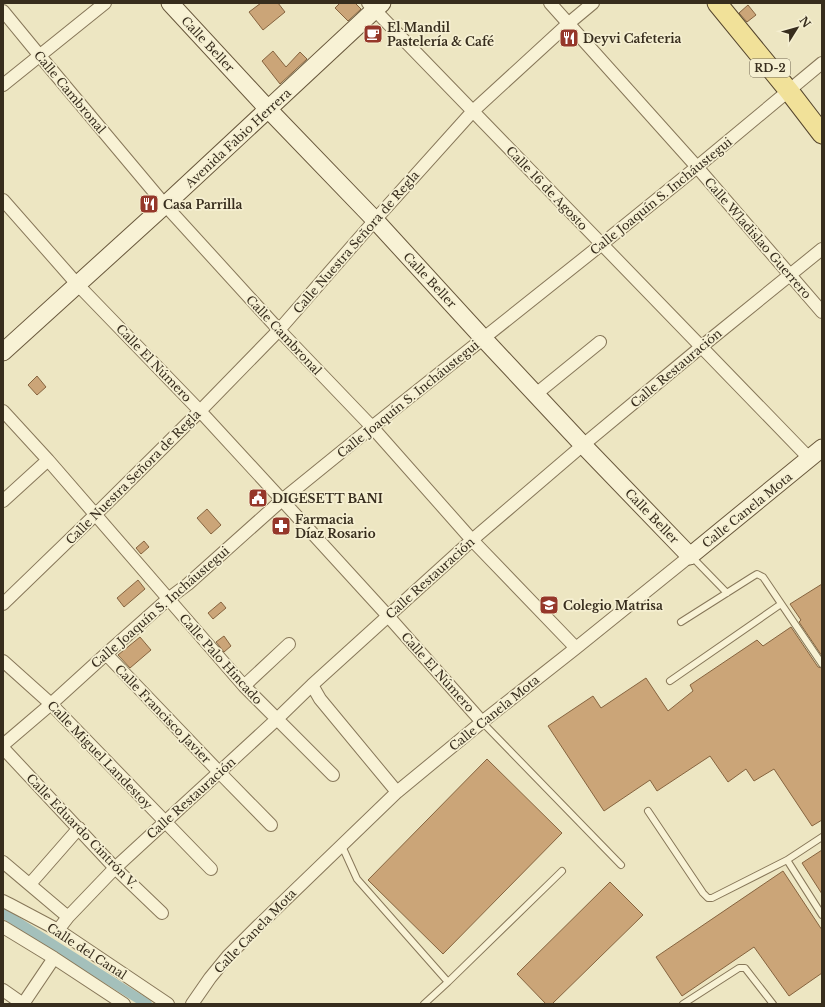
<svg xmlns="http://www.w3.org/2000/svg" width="825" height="1007" viewBox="0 0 825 1007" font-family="'Libre Baskerville',serif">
<rect width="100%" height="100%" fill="#ede6c2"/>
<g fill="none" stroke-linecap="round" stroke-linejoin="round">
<path stroke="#a4c0bb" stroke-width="10" d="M3,913L147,1004"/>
</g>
<path fill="#cba578" stroke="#86643f" d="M261,3H278L285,12L263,30L249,12Z
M340,3H355L361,9L348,21L335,8Z
M748,5L756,15L747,22L739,13Z
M273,51L286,67L300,52L307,59L280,84L262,61Z
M37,376L46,387L37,395L28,385Z
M207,509L221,525L211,534L197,518Z
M144,541L149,547L141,554L136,548Z
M138,580L145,589L124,607L117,598Z
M822,584V656L799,622L801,620L790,604Z
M221,602L226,608L213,619L208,613Z
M791,627L818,667L822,668V820L812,826L774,769L754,781L746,769L728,782L710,756L657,791L650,780L604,811L548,726L593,696L601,708L646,678L668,711L693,691L690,685L757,640L763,646Z
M224,636L231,646L224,652L216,642Z
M140,637L151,650L130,668L118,655Z
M487,759L562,833L443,954L368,880Z
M822,850V894L802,863Z
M783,871L822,930V973L789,996L754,947L682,996L656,957Z
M610,882L643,915L552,1004H546L517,974Z"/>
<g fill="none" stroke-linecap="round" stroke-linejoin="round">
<g stroke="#877759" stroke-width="8">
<path id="lane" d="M692,557L727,593
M681,622L752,577L757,574L763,577L822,664
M670,681L781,604
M482,722L621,865
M648,811L703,893L708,898H712L787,860L822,837
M342,846L357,879L448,982
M787,860L822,915
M424,1004L448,982L562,871
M683,1004L739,968H745L773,1004"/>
</g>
<g stroke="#877759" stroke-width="14">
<path id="street" d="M368,3L810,459
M550,3L697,167L822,312
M3,11L40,56L165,205L279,330L372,427L472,540L576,648
M3,85L105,3
M3,200L77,284L200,411L282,500L388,616L482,722
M536,394L600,342
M3,411L48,460L244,686L333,775
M3,501L48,460
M3,604L95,515L200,411L279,330L375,220L473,111L569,23L593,3
M106,654L219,772L271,825
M3,661L51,704L211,869
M312,685L320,699L397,792
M244,686L289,644
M3,745L51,704L106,654L168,599L188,584L282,500L372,427L602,244L697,167L822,63
M3,748L115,868L162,913
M3,862L68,917
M30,884L79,828
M3,901L9,904L58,930L168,1004
M3,927L54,958L124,1004
M58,930L68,917L115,868L277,719L312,685L472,540L583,445L701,347L822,249
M3,990L23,1004
M23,1004L54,958
M192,1004L210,978L228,956L258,926L397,792L482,722L576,648L690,556"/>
</g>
<g stroke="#69583c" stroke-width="19">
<path id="secondary" d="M170,3L268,109L375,220L483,338L583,445L690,556L822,448
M3,352L165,205L382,3"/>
</g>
<g stroke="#55452d" stroke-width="21">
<path id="primary" d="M717,3L789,91L822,134"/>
</g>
<use href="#lane" stroke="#f8f2d5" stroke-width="6"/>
<use href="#street" stroke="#f8f2d5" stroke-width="12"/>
<use href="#secondary" stroke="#f8f2d5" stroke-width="17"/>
<use href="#primary" stroke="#f1e199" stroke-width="19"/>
</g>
<defs>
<g id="cafe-square" transform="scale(1)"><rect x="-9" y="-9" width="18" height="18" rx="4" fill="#95372a" stroke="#f5efd1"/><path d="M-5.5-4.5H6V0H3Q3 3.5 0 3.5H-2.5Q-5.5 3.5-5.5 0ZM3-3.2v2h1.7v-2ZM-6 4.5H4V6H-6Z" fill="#fff"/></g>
<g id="restaurant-square" transform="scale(1)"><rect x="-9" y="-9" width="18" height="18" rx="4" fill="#95372a" stroke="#f5efd1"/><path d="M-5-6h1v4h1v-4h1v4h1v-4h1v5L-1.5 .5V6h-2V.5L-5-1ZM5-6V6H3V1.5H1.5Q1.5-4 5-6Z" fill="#fff"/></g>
<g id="civic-square" transform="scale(1)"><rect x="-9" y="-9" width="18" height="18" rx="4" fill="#95372a" stroke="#f5efd1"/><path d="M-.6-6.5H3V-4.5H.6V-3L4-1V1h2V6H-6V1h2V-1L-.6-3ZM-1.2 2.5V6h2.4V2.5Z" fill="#fff"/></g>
<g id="pharmacy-square" transform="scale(1)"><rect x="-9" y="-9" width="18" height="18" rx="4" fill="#95372a" stroke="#f5efd1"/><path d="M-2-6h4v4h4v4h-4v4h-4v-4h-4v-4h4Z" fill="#fff"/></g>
<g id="school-square" transform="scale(1)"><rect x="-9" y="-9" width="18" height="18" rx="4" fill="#95372a" stroke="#f5efd1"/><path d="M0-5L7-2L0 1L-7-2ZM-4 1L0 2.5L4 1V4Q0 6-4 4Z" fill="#fff"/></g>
</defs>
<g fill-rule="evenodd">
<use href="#cafe-square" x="373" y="34"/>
<use href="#restaurant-square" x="569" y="38"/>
<use href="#restaurant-square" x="149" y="204"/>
<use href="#civic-square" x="258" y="498"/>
<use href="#pharmacy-square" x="281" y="526"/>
<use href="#school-square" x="549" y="605"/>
</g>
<g text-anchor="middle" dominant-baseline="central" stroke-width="3.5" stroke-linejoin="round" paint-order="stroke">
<rect fill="#f5efd1" stroke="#706753" stroke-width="1" x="750" y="59" width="40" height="18" rx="3"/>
<g font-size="11" font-weight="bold" fill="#372d1d">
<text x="770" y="68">RD-2</text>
</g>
<g font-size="12" font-weight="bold" fill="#372d1d" stroke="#f5efd1" text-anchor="start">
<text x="387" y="27">El Mandil<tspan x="387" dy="14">Pastelería &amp; Café</tspan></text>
<text x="583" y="38">Deyvi Cafeteria</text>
<text x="163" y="204">Casa Parrilla</text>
<text x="272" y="498">DIGESETT BANI</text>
<text x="295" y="519">Farmacia<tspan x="295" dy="14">Díaz Rosario</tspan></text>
<text x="563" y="605">Colegio Matrisa</text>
</g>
<g font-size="12" fill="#372d1d" stroke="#f5efd1">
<text transform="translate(208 44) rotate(47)">Calle Beller</text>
<text transform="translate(70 92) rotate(50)">Calle Cambronal</text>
<text transform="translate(238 138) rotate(-43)">Avenida Fabio Herrera</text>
<text transform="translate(547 188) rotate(46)">Calle 16 de Agosto</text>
<text transform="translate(661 196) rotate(-39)">Calle Joaquín S. Incháustegui</text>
<text transform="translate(758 238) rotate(49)">Calle Wladislao Guerrero</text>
<text transform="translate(356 242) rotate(-49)">Calle Nuestra Señora de Regla</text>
<text transform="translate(430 280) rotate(47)">Calle Beller</text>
<text transform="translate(284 335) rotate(47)">Calle Cambronal</text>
<text transform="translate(154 363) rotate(46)">Calle El Número</text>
<text transform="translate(676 368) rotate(-40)">Calle Restauración</text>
<text transform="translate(408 399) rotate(-39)">Calle Joaquín S. Incháustegui</text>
<text transform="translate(133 477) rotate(-45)">Calle Nuestra Señora de Regla</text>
<text transform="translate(747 510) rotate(-39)">Calle Canela Mota</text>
<text transform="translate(652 516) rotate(46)">Calle Beller</text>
<text transform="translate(430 578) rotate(-42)">Calle Restauración</text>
<text transform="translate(160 607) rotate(-41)">Calle Joaquín S. Incháustegui</text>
<text transform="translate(221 659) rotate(48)">Calle Palo Hincado</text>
<text transform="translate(438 672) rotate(48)">Calle El Número</text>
<text transform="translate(494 713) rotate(-39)">Calle Canela Mota</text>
<text transform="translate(163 714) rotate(46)">Calle Francisco Javier</text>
<text transform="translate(100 755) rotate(46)">Calle Miguel Landestoy</text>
<text transform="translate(191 798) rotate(-42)">Calle Restauración</text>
<text transform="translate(82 831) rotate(46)">Calle Eduardo Cintrón V.</text>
<text transform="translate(255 931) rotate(-46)">Calle Canela Mota</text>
<text transform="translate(87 951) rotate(33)">Calle del Canal</text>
</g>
</g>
<rect width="825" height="1007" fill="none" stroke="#372d1d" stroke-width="8"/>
<g transform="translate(797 28) rotate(53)" stroke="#f5efd1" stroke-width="3" paint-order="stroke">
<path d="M0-3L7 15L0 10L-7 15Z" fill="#372d1d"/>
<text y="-6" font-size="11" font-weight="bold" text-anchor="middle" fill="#372d1d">N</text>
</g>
</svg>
